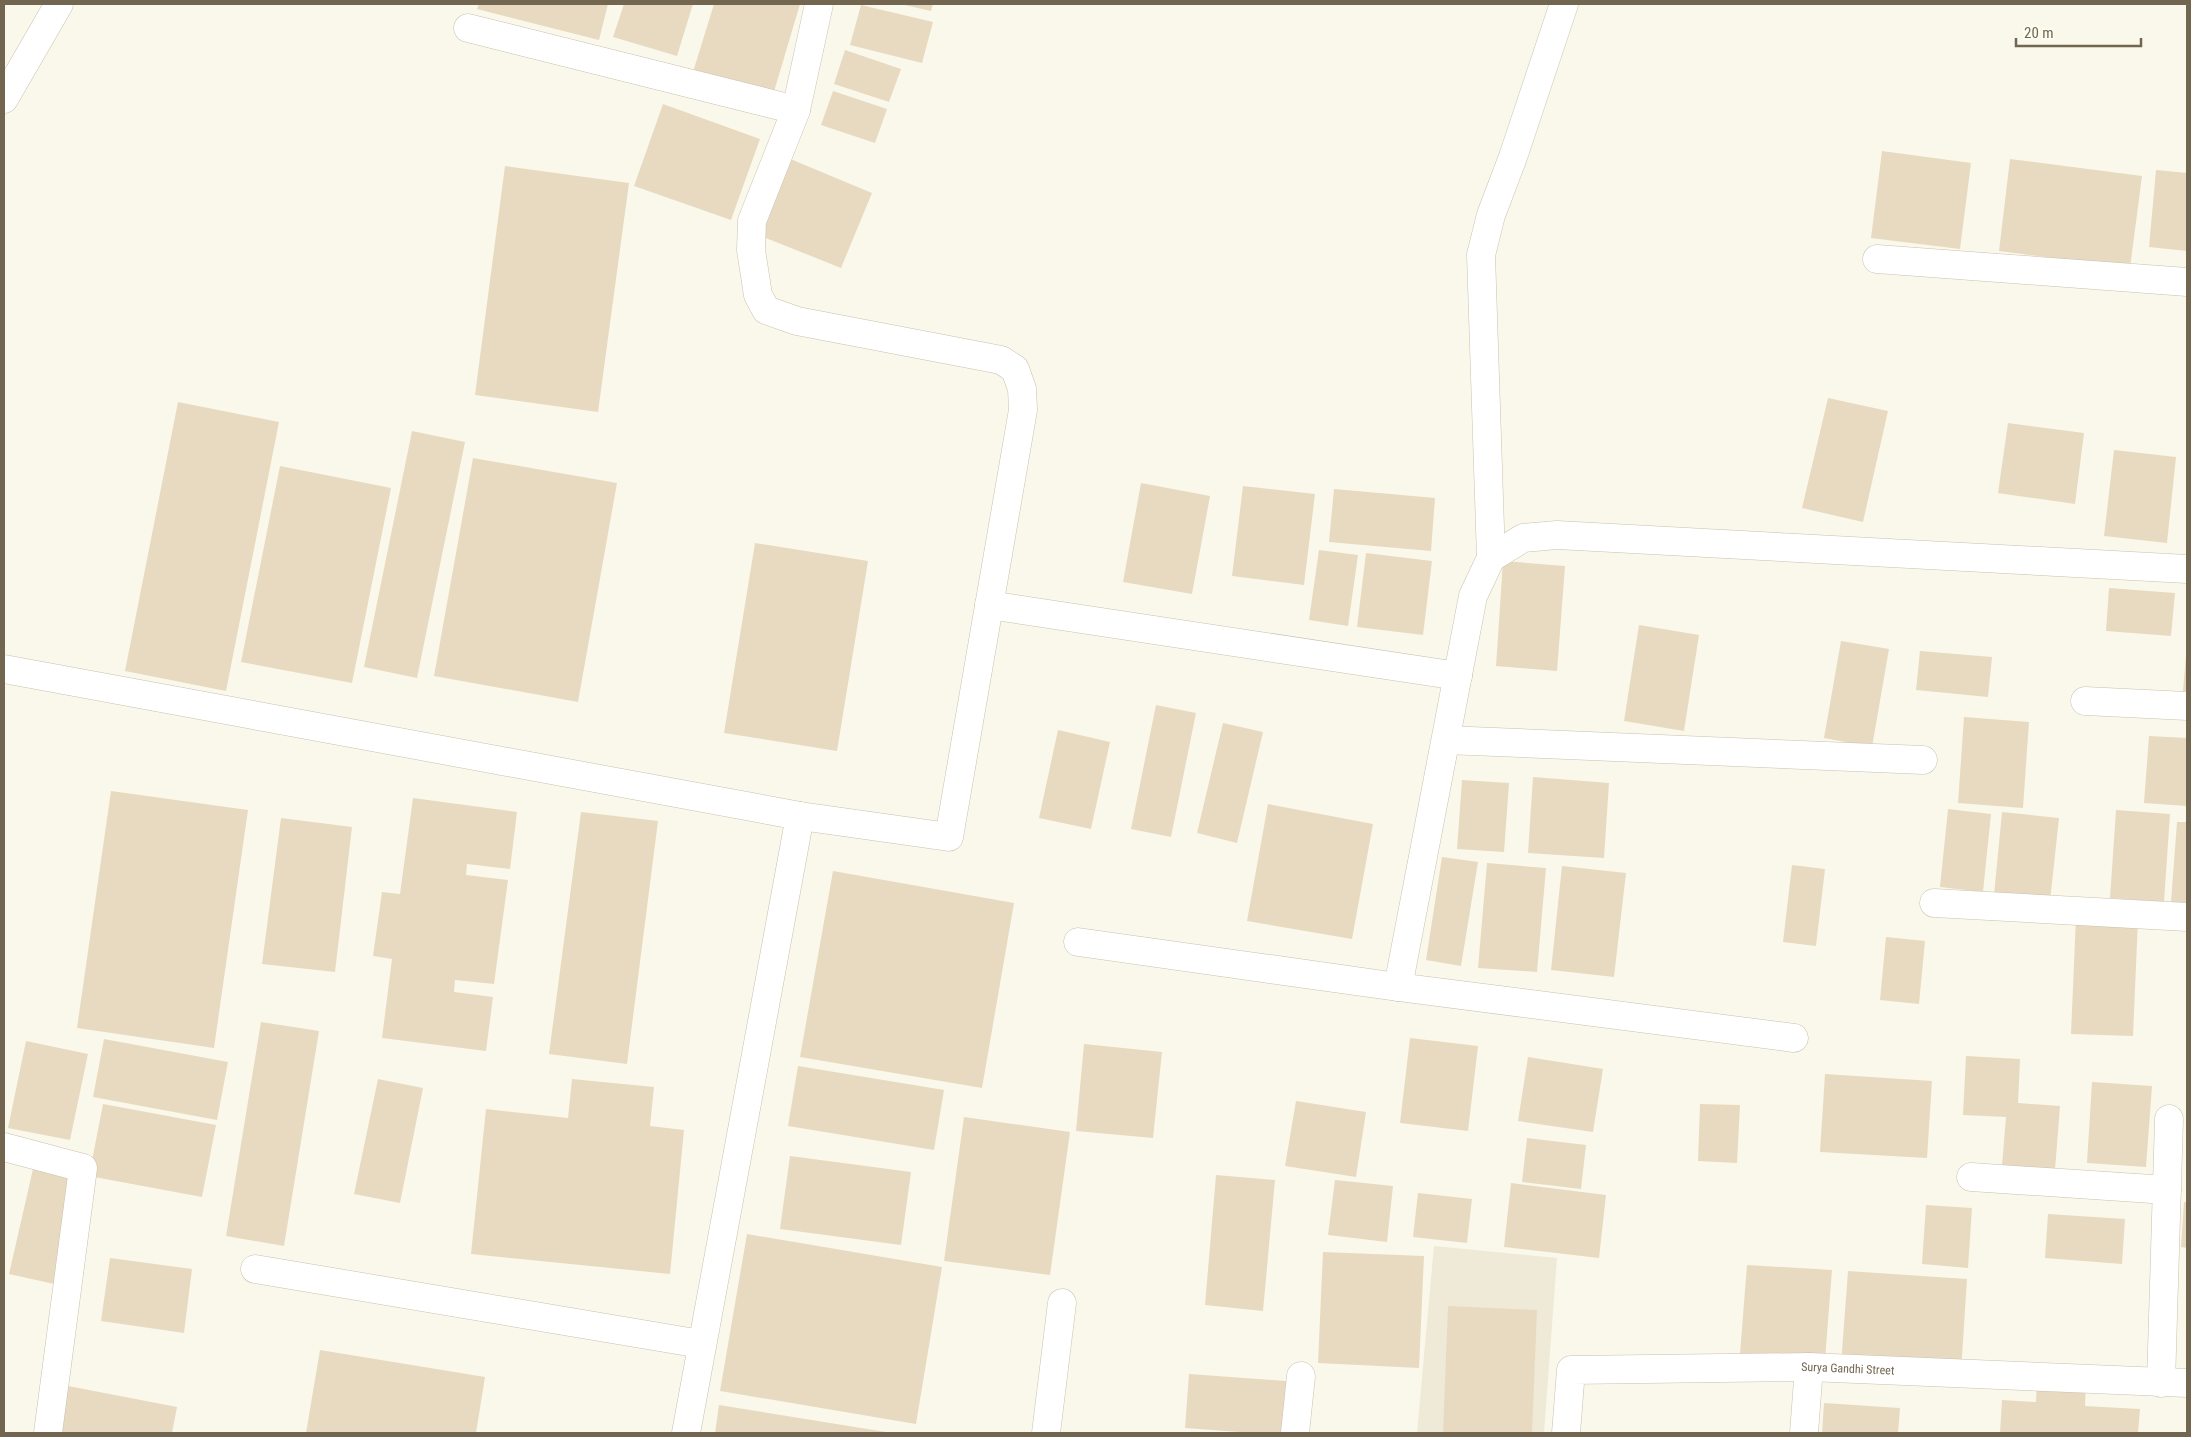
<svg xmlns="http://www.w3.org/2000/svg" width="2191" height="1437" viewBox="0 0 2191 1437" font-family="'Roboto Condensed',sans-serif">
<rect width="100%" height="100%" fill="#faf8eb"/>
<path fill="#eeead7" d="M1434,1246L1557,1258L1544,1433H1417Z"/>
<path fill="#e8dac0" d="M479,4H608L599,40L477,9Z
M624,4H693L677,56L613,37Z
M714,4H800L773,95L693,72Z
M900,4H933L931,11Z
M861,5L933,22L922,63L850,45Z
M845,50L901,69L889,102L834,84Z
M833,91L887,109L875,143L821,125Z
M663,104L760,139L731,220L634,186Z
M1882,151L1971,163L1960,249L1871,238Z
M788,158L872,193L841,268L756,234Z
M2010,159L2142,176L2130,268L1999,251Z
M505,166L629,183L598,412L475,395Z
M2156,170L2187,173V251L2149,247Z
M1828,398L1888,411L1863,522L1802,508Z
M178,402L279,422L226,691L125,671Z
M2008,423L2084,433L2075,504L1998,493Z
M412,431L465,442L417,678L364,667Z
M2114,450L2176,457L2167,543L2104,536Z
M473,458L617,483L578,702L434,676Z
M280,466L391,488L352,683L241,662Z
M1141,483L1210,496L1192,594L1123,582Z
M1243,486L1315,494L1304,585L1232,576Z
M1334,489L1435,498L1431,551L1329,542Z
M755,543L868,561L837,751L724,733Z
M1319,550L1358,555L1348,626L1309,620Z
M1366,553L1432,561L1423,635L1357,627Z
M1503,561L1565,566L1557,671L1496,666Z
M2109,588L2175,593L2171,636L2106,631Z
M1639,625L1699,635L1684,731L1624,721Z
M1841,641L1889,649L1872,747L1824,738Z
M1920,651L1992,657L1988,697L1916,690Z
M2186,655H2187V691H2183Z
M1156,705L1196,713L1171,837L1131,829Z
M1964,717L2029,722L2023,808L1958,803Z
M1223,723L1263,732L1237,843L1197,833Z
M1058,730L1110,742L1091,829L1039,818Z
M2149,736L2187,738V806L2144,803Z
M1533,777L1609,783L1604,858L1528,853Z
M1462,780L1509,783L1504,852L1457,849Z
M111,791L248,810L214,1048L77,1028Z
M413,798L517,812L510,869L467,864L466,875L508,880L494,984L455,980L454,992L493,997L486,1051L382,1038L392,959L373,956L382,892L400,894Z
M1268,804L1373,824L1352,939L1247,921Z
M1948,809L1991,814L1983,892L1940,887Z
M2116,810L2170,814L2164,902L2110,898Z
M581,812L658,821L627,1064L549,1054Z
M2002,812L2059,818L2050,901L1994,895Z
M281,818L352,827L335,972L262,964Z
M2177,822H2187V903L2171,902Z
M1442,857L1478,862L1461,966L1426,960Z
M1487,863L1546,868L1537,972L1478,968Z
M1792,865L1825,869L1816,946L1783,942Z
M1562,866L1626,873L1614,977L1551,970Z
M833,871L1014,903L982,1088L800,1057Z
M2076,917L2138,919L2133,1036L2071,1034Z
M1886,937L1925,941L1919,1004L1880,1000Z
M261,1022L319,1031L284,1246L226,1236Z
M1410,1038L1478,1046L1468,1131L1400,1123Z
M104,1039L228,1062L217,1120L93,1097Z
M26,1041L88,1054L70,1140L8,1128Z
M1084,1044L1162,1052L1153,1138L1076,1131Z
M1966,1056L2020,1059L2018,1103L2060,1106L2055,1170L2002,1166L2006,1117L1963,1115Z
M1528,1057L1603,1069L1593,1132L1518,1121Z
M798,1066L944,1090L934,1150L788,1126Z
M1825,1074L1932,1081L1927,1158L1820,1152Z
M378,1079L423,1088L400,1203L354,1194Z
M572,1079L654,1087L650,1126L684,1130L670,1274L471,1254L486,1109L568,1118Z
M2092,1082L2152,1086L2146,1167L2087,1163Z
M1296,1101L1366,1112L1356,1177L1285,1166Z
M103,1104L216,1125L202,1197L89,1176Z
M1700,1104L1740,1105L1737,1163L1698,1161Z
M964,1117L1070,1132L1050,1275L944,1261Z
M1527,1138L1586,1145L1581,1189L1522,1182Z
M790,1156L911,1172L901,1245L780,1229Z
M33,1169L78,1179L54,1284L9,1274Z
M1216,1175L1275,1180L1263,1311L1205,1305Z
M1335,1180L1393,1186L1387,1242L1328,1235Z
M1511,1183L1606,1195L1599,1258L1504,1247Z
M1418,1193L1472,1199L1467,1243L1413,1237Z
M2184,1202H2187V1248L2181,1247Z
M1926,1205L1972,1208L1968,1268L1922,1264Z
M2048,1214L2125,1219L2122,1264L2045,1258Z
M747,1234L942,1267L916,1424L720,1391Z
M1323,1252L1424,1256L1419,1368L1318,1363Z
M110,1258L192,1269L184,1333L101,1321Z
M1747,1265L1832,1270L1825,1360L1740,1354Z
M1848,1271L1967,1279L1961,1372L1841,1364Z
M1448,1306L1537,1310L1532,1433H1443Z
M320,1350L485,1377L476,1433H306Z
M1189,1374L1286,1381L1282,1433H1253L1185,1428Z
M2037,1379L2086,1382L2085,1406L2140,1409L2138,1433H2000L2002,1400L2036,1402Z
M63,1385L177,1407L172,1433H54Z
M1824,1403L1900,1408L1898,1433H1822Z
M719,1405L886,1432V1433H715Z"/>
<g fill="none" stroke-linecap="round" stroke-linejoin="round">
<g stroke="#c9c1ae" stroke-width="29">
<g id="minor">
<path d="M468,28L796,110L819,4"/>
<path d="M4,99L59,4"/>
<path d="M1877,259L2187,282"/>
<path d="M1491,558L1481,255L1491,215L1513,157L1564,4"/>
<path d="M989,605L1458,676"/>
<path d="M4,669L800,816L949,837L1023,410L1022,389L1015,369L1001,360L797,321L766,310L758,295L751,250L752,221L796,110"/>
<path d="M2085,701L2187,706"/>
<path d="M1446,740L1923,760"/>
<path d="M1934,903L2187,917"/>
<path d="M1078,942L1398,987L1794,1038"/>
<path d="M1398,987L1473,596L1491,558L1523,538L1557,535L2187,569"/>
<path d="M4,1147L83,1168L48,1433"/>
<path d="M1971,1177L2167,1190"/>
<path d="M255,1269L701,1344"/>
<path d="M2161,1383L2169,1119"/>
<path d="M686,1433L800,816"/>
<path d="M1046,1433L1062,1303"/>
<path d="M1295,1433L1301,1376"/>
<path id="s1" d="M1566,1433L1571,1370L1809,1367L2187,1383"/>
<path d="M1804,1433L1809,1367"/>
</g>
</g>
<use href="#minor" stroke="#fff" stroke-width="28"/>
</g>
<g text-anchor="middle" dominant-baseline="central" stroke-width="4" stroke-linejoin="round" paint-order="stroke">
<g font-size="12" fill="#736650" stroke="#fdfcf1">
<text stroke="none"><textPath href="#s1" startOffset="340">Surya Gandhi Street</textPath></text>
</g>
</g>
<rect width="2191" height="1437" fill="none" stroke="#736650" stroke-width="10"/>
<path d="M2016 38v8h125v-8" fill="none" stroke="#736650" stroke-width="2.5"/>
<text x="2024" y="38" font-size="15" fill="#736650" stroke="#fdfcf1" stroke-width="4" paint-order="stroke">20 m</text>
</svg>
